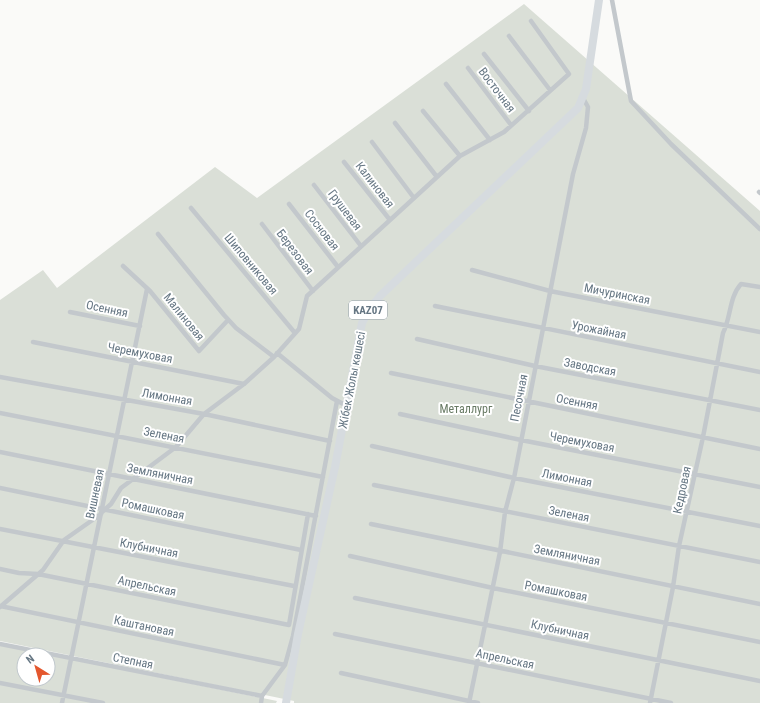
<svg xmlns="http://www.w3.org/2000/svg" width="760" height="703" viewBox="0 0 760 703" font-family="'Roboto Condensed',sans-serif">
<rect width="100%" height="100%" fill="#fafaf8"/>
<path fill="#dadfd7" fill-rule="evenodd" d="M524,4L760,211V703H294V701L0,641V300L43,270L57,288L215,167L257,198Z
M0,645L277,701L276,703H0ZM24,655H48V679H24Z"/>
<g fill="none" stroke-linecap="round" stroke-linejoin="round">
<path stroke="#c3c8cc" stroke-width="4.5" d="M612,0L631,101L671,144L760,229
M509,36L550,90
M484,54L529,111
M468,68L511,125
M446,84L490,140
M423,111L460,156
M395,123L437,177
M372,142L414,198
M344,162L390,220
M314,185L361,246
M759,192L760,193
M289,204L338,267
M191,208L295,333
M262,224L313,291
M158,234L224,315L236,328L274,357
M123,266L150,291L199,351L228,320
M472,270L550,291L760,332
M435,306L760,372
M70,312L140,326
M417,339L535,366L760,410
M33,342L244,384
M277,353L332,398L347,406
M391,373L760,449
M0,377L204,414L330,441
M0,413L323,477
M400,414L521,440L760,487
M372,446L514,478L760,526
M0,452L316,516
M374,485L760,562
M0,488L301,550
M101,513L111,504L121,488L176,447L204,414L244,384L274,357L299,329L307,296L460,156L504,132L569,74L531,21
M371,524L760,604
M0,529L294,586
M350,556L493,588L760,642
M0,569L19,573L38,574L289,625L308,514
M355,598L760,681
M0,606L285,665
M0,607L43,570L64,540L101,514
M335,634L671,703
M0,644L262,696
M341,673L478,703
M0,683L103,703
M62,703L147,289
M261,703L262,696L285,665L293,636L337,401
M469,703L500,552L505,512L514,478L573,174L586,128L588,107L583,98
M650,703L673,587L679,546L703,437L723,333C731,318 729,297 741,284L760,287"/>
<path stroke="#d6dbdf" stroke-width="8" d="M286,703L298,634L335,467L362,323L369,310L380,296L578,108L586,89L599,0"/>
</g>
<g text-anchor="middle" dominant-baseline="central" stroke-width="4" stroke-linejoin="round" paint-order="stroke">
<rect fill="#fff" stroke="#939fa8" stroke-width="1" x="349" y="301" width="38" height="18" rx="3"/>
<g font-size="11" font-weight="bold" fill="#657683">
<text x="368" y="310">KAZ07</text>
</g>
<g font-size="12" fill="#657683" stroke="#fff">
<text transform="translate(497 90) rotate(53)">Восточная</text>
<text transform="translate(375 185) rotate(52)">Калиновая</text>
<text transform="translate(345 210) rotate(53)">Грушевая</text>
<text transform="translate(322 230) rotate(52)">Сосновая</text>
<text transform="translate(295 252) rotate(53)">Березовая</text>
<text transform="translate(251 264) rotate(50)">Шиповниковая</text>
<text transform="translate(617 294) rotate(11)">Мичуринская</text>
<text transform="translate(107 309) rotate(12)">Осенняя</text>
<text transform="translate(184 317) rotate(51)">Малиновая</text>
<text transform="translate(599 330) rotate(11)">Урожайная</text>
<text transform="translate(140 353) rotate(11)">Черемуховая</text>
<text transform="translate(590 367) rotate(11)">Заводская</text>
<text transform="translate(352 380) rotate(-79)">Жібек Жолы көшесі</text>
<text transform="translate(167 397) rotate(10)">Лимонная</text>
<text transform="translate(519 398) rotate(-79)">Песочная</text>
<text transform="translate(577 402) rotate(11)">Осенняя</text>
<text transform="translate(164 435) rotate(11)">Зеленая</text>
<text transform="translate(582 442) rotate(11)">Черемуховая</text>
<text transform="translate(160 474) rotate(11)">Земляничная</text>
<text transform="translate(567 478) rotate(11)">Лимонная</text>
<text transform="translate(682 490) rotate(-78)">Кедровая</text>
<text transform="translate(95 494) rotate(-78)">Вишневая</text>
<text transform="translate(153 509) rotate(12)">Ромашковая</text>
<text transform="translate(569 514) rotate(11)">Зеленая</text>
<text transform="translate(149 548) rotate(11)">Клубничная</text>
<text transform="translate(567 555) rotate(11)">Земляничная</text>
<text transform="translate(147 586) rotate(12)">Апрельская</text>
<text transform="translate(556 591) rotate(11)">Ромашковая</text>
<text transform="translate(144 626) rotate(12)">Каштановая</text>
<text transform="translate(560 630) rotate(12)">Клубничная</text>
<text transform="translate(505 659) rotate(12)">Апрельская</text>
<text transform="translate(133 661) rotate(11)">Степная</text>
</g>
<g font-size="12" fill="#687a64" stroke="#fff">
<text x="466" y="409">Металлург</text>
</g>
</g>
<g transform="translate(36 667) rotate(323)"><circle r="19" fill="#ffffff" stroke="#c1c8cd"/>
<path d="M0-3L7 15L0 10L-7 15Z" fill="#e4572e"/>
<text y="-6" font-size="11" font-weight="bold" text-anchor="middle" fill="#657683">N</text>
</g>
</svg>
